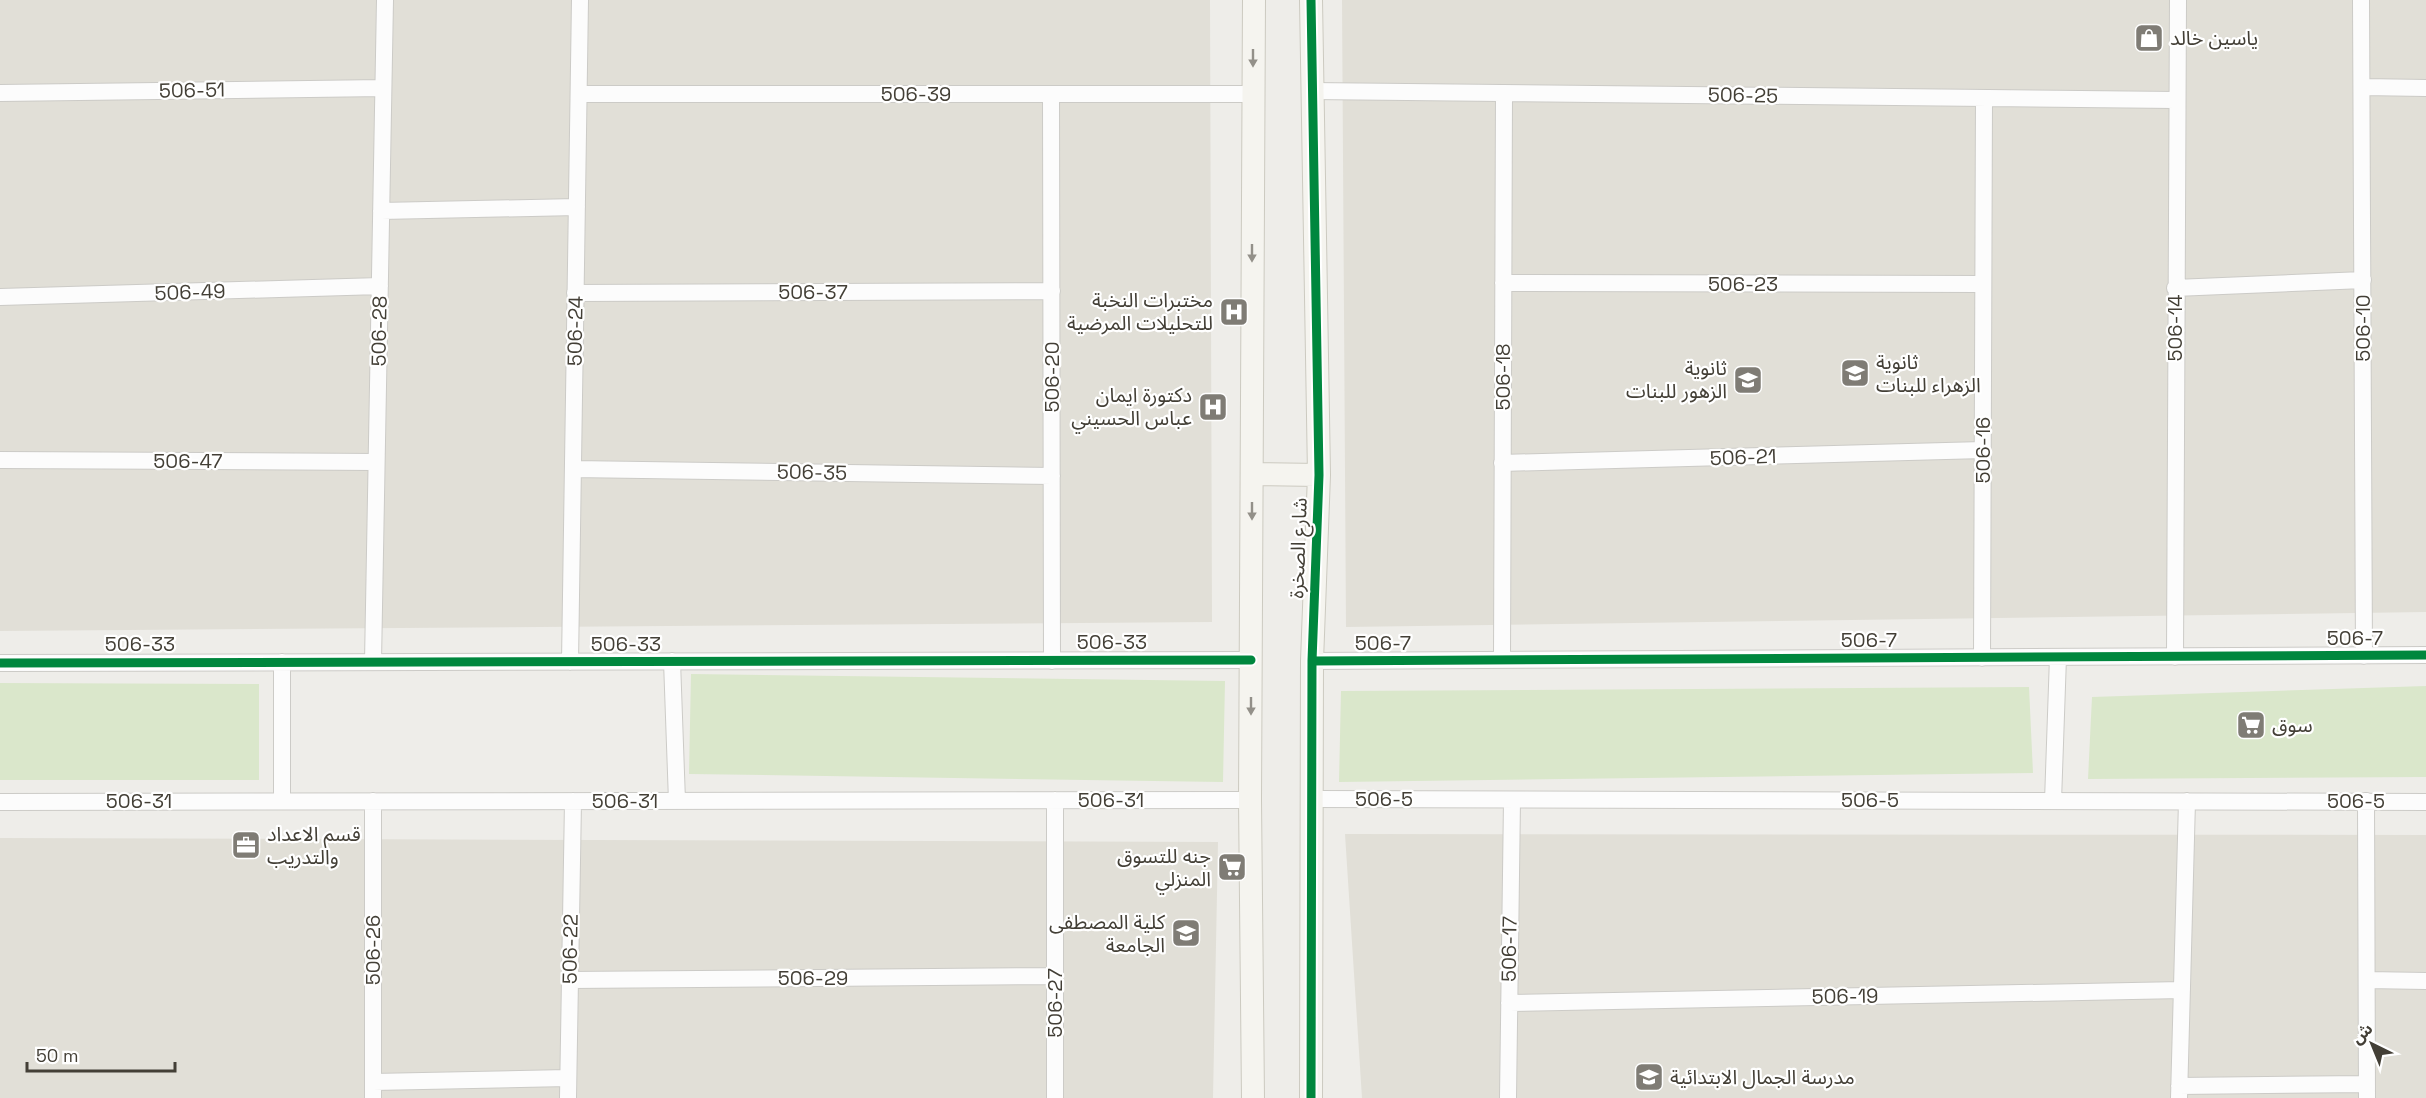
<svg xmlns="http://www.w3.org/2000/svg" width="2426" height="1098" viewBox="0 0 2426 1098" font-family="'Space Grotesk','Noto Sans Arabic',sans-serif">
<rect width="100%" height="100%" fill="#eeede9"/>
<path fill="#e1dfd7" d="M0,0H1210L1212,622L0,631Z
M1342,0H2426V612L1346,627Z
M1345,834L2426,835V1098H1362Z
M0,838L1218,842L1213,1098H0Z"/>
<path fill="#dae7cb" d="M691,674L1225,681L1223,782L689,774Z
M0,683L259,684V780H0Z
M2426,686V777L2088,779L2092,697Z
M2029,687L2033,773L1339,782L1341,691Z"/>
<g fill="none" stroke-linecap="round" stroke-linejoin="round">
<g stroke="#cccbc7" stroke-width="18">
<path id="street" d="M2361,0L2364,656
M2363,87L2426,88
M1311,91L2175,100
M0,93L383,88
M579,94H1253
M1051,94L1052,661
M381,211L577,207
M1503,283L1983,284
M2175,288L2363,280
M575,293L1052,291
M0,297L380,286
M0,460L376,462
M1502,463L1983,450
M573,469L1052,476
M2175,657L2178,0
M1982,658L1984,98
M1502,660L1504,93
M672,661L677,801
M1312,661L2426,655
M373,662L385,0
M570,662L580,0
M0,663L1251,660
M1313,799L2426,802
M1055,800V1098
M282,801V662
M373,801V1098
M2053,801L2058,657
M2366,801L2367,1098
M0,802L1250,800
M570,980L1055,976
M2367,980L2426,981
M1509,1003L2182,990
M373,1082L568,1078
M2179,1086L2367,1084
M568,1098L573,801
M1508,1098L1512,800
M2179,1098L2187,801"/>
</g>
<g stroke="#cccac0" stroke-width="24">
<path id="secondary" d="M1252,474L1319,475
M1253,1098L1250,800L1254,0
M1311,1098L1312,661L1319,475L1311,0"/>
</g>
<use href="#street" stroke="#fcfcfc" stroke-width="16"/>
<use href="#secondary" stroke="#f5f4ef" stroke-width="22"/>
<g stroke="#fff" stroke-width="13">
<path id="cycleway" d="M1312,661L2426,655
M0,663L1251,660
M1311,1098L1312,661L1319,475L1311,0"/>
</g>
<use href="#cycleway" stroke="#00873e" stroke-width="9"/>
</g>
<defs><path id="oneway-solid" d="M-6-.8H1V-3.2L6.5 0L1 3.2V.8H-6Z" transform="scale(1.5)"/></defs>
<g fill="#939089">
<use href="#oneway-solid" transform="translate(1253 58) rotate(90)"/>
<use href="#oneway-solid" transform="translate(1252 253) rotate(90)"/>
<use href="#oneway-solid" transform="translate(1252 511) rotate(90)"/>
<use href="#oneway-solid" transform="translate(1251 706) rotate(90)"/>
</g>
<defs>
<g id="shop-square" transform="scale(1.5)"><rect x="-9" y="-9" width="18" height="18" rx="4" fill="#7f7c75" stroke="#fff"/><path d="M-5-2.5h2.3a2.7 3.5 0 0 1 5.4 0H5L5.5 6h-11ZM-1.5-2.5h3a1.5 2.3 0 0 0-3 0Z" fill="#fff"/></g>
<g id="hospital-square" transform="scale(1.5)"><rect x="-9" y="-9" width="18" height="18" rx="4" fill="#7f7c75" stroke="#fff"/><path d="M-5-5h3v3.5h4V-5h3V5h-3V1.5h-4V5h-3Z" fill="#fff"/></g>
<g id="school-square" transform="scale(1.5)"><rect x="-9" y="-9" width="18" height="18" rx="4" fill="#7f7c75" stroke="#fff"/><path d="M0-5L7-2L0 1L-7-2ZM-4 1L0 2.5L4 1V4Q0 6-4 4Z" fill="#fff"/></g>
<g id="supermarket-square" transform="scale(1.5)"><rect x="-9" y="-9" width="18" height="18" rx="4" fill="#7f7c75" stroke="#fff"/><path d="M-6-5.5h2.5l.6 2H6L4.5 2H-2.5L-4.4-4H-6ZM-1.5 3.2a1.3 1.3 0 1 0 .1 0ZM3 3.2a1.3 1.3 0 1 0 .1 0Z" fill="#fff"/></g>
<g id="office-square" transform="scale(1.5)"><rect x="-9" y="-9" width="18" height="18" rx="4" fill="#7f7c75" stroke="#fff"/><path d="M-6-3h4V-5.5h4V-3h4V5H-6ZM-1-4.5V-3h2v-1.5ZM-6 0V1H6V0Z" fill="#fff"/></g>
<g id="university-square" transform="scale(1.5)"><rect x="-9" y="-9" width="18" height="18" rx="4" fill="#7f7c75" stroke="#fff"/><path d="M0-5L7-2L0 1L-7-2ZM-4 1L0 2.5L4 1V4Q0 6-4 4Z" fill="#fff"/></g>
</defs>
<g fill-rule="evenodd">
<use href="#shop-square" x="2149" y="38"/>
<use href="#hospital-square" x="1234" y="312"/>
<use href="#school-square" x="1855" y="373"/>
<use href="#school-square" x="1748" y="380"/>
<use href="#hospital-square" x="1213" y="407"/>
<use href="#supermarket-square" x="2251" y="725"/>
<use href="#office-square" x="246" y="845"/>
<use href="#supermarket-square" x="1232" y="867"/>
<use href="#university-square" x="1186" y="933"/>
<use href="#school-square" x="1649" y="1077"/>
</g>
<g text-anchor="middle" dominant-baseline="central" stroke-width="4.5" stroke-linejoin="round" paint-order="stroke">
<g font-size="20" fill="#433f36" stroke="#fff" text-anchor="start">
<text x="2170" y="38">ياسين خالد</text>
<text x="1213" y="300" text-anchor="end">مختبرات النخبة<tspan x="1213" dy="23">للتحليلات المرضية</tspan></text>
<text x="1876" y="362">ثانوية<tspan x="1876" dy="23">الزهراء للبنات</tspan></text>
<text x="1727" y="368" text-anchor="end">ثانوية<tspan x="1727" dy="23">الزهور للبنات</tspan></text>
<text x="1192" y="395" text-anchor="end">دكتورة ايمان<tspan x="1192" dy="23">عباس الحسيني</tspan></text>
<text x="2272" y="725">سوق</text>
<text x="267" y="834">قسم الاعداد<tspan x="267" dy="23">والتدريب</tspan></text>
<text x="1211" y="856" text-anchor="end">جنه للتسوق<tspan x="1211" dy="23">المنزلي</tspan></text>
<text x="1165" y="922" text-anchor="end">كلية المصطفى<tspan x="1165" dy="23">الجامعة</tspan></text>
<text x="1670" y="1077">مدرسة الجمال الابتدائية</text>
</g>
<g font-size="20" fill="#433f36" stroke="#fff">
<text transform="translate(192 90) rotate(-1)">506-51</text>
<text x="916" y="94">506-39</text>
<text transform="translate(1743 95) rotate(1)">506-25</text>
<text x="1743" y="284">506-23</text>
<text transform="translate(190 292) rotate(-2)">506-49</text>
<text x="813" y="292">506-37</text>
<text transform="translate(2175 328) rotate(-90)">506-14</text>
<text transform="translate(2363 328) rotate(-90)">506-10</text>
<text transform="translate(379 331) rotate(-89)">506-28</text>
<text transform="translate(575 331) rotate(-89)">506-24</text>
<text transform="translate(1052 377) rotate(-90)">506-20</text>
<text transform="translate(1503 377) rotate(-90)">506-18</text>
<text transform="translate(1983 450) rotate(-90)">506-16</text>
<text transform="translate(1743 457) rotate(-2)">506-21</text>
<text x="188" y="461">506-47</text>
<text transform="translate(812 472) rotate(1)">506-35</text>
<text transform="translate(1298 548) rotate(-88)">شارع الصخرة</text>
<text x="2355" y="638">506-7</text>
<text x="1869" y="640">506-7</text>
<text x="1112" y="642">506-33</text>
<text x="1383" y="643">506-7</text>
<text x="140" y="644">506-33</text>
<text x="626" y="644">506-33</text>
<text x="1384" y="799">506-5</text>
<text x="1111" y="800">506-31</text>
<text x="1870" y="800">506-5</text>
<text x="139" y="801">506-31</text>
<text x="625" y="801">506-31</text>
<text x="2356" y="801">506-5</text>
<text transform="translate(570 949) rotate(-89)">506-22</text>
<text transform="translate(1509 949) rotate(-89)">506-17</text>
<text transform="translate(373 950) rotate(-90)">506-26</text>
<text x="813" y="978">506-29</text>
<text transform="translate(1845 996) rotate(-1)">506-19</text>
<text transform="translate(1055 1003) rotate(-90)">506-27</text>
</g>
</g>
<g transform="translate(2372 1044) rotate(317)" stroke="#ffffff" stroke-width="4.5" paint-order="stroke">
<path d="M0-4.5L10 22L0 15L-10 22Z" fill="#433f36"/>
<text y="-9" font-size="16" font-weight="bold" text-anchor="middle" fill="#433f36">ش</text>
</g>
<path d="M27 1062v9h148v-9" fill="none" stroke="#433f36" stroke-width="3"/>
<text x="36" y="1062" font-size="18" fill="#433f36" stroke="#ffffff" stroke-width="4.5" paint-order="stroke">50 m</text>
</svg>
